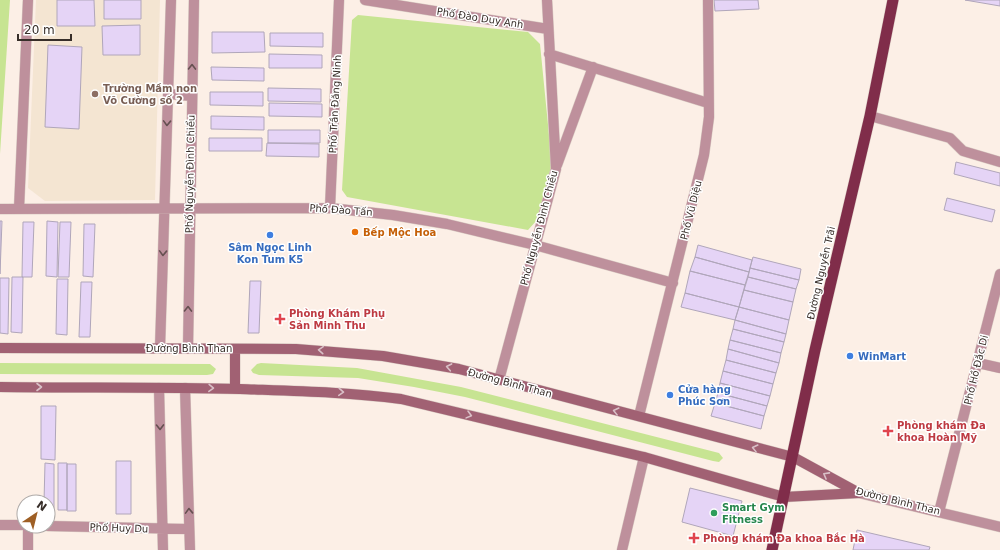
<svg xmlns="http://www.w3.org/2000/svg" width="1000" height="550" viewBox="0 0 1000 550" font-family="'DejaVu Sans',sans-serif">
<rect width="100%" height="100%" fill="#fcefe6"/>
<path fill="#f4e5d2" d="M36,0H160L155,200L45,201L28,188Z"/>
<path fill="#c7e492" d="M0,0H10L0,154Z
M358,15L528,32L540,44L552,165L537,220L528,230L347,197L342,190L352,20Z
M0,363L210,364L216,369L213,374L207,375L0,374Z
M261,363L357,368L461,387L719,453L723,458L719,462L713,461L465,397L414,387L358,378L259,375L253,373L251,370L257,364Z"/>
<path fill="#e5d4f6" stroke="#b0a6ba" d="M57,0H94L95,26H57Z
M104,0H141V19H104Z
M714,0H758L759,9L715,11Z
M965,0H1000V6Z
M140,25V55H103L102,26Z
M212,32H264L265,52L212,53Z
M270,33H323V47L270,46Z
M48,45L82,47L79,129L45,127Z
M269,54L322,55V68H269Z
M211,67L264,68V81L212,80Z
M268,88L321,89V102L268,101Z
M210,92H263V106L210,105Z
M269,103L322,104V117L269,116Z
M211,116L264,117V130L211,129Z
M268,130H320V143H268Z
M209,138H262V151H209Z
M267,143L319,144V157L266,156Z
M956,162L1000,173V186L954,174Z
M947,198L995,210L992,222L944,210Z
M0,221H2L0,274Z
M47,221L58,222L57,277L46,276Z
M23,222H34L32,277H22Z
M60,222H71L69,277H58Z
M84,224H95L93,277L83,276Z
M698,245L752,260L749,272L695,257Z
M695,257L749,272L745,285L690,271Z
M753,257L801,269L799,280L750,268Z
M750,268L799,280L796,289L748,277Z
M690,271L745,285L739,307L685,293Z
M12,277H23L22,333L11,332Z
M748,277L796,289L793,302L744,290Z
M0,278H9L8,334L0,333Z
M57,279H68L67,335L56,334Z
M250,281H261L259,333H248Z
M81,282H92L90,337H79Z
M744,290L793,302L789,320L739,307Z
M685,293L739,307L735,320L681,307Z
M739,307L789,320L786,334L735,320Z
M735,320L786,334L784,342L733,329Z
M733,329L784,342L781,353L730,340Z
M730,340L781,353L779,363L728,349Z
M728,349L779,363L776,373L726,360Z
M726,360L776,373L773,384L723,371Z
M723,371L773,384L770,396L720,383Z
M720,383L770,396L767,406L718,393Z
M718,393L767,406L764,416L715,403Z
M715,403L764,416L761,429L711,416Z
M41,406H56L55,460L41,459Z
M116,461H131V514H116Z
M45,463L54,464V511H48V502H44Z
M58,463H67V510H58Z
M67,464H76V511H67Z
M690,488L742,501L733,536L682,522Z
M857,530L930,547L929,550H853Z"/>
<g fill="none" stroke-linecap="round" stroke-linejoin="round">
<g stroke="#d9ccc4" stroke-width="11">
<path id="minor" d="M365,0L548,29
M549,54L708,103
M168,94L192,96
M870,116L950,138L963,151L1000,162
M557,165L593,67
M330,208L339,0
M0,209L330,208L393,215L447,224L535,245L673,283
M19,209L28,0
M160,348L171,0
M188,348L194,0
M978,363L1000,368
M499,380L556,169L547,0
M159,388L163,550
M185,388L190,550
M639,416L704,155L709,117L708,0
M939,512L1000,274
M0,525H24
M28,526V550
M48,526L189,529
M622,550L644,457"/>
</g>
<g stroke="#d9ccc4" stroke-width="11">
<path id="tertiary" d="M859,493L1000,527"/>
</g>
<g stroke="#d9ccc4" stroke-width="11">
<path id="secondary" d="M0,348L296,349L383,356L459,369L793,457L859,493
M0,387C80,388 160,387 240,389C294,391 347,392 401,399L644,457L784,497L859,493
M235,389V349"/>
</g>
<g stroke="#d9ccc4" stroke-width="12">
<path id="trunk" d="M772,550L815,350L870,116L893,0"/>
</g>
<use href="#minor" stroke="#be909c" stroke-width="10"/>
<use href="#tertiary" stroke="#be909c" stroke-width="10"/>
<use href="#secondary" stroke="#a16173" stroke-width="10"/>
<use href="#trunk" stroke="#802d4a" stroke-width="11"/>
</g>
<defs><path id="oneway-chevron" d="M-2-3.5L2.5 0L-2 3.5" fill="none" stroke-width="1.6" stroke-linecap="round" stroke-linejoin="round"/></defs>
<g stroke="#665051">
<use href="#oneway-chevron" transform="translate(192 67) rotate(-89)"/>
<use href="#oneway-chevron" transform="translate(167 123) rotate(92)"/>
<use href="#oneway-chevron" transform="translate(163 253) rotate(92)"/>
<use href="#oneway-chevron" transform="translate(188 309) rotate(-89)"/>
<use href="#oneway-chevron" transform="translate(160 427) rotate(89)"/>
<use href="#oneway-chevron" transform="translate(189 511) rotate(-92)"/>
</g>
<g stroke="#d9c0c7">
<use href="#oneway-chevron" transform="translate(321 350) rotate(-176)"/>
<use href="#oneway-chevron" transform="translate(449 367) rotate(-169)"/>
<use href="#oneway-chevron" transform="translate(39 387)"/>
<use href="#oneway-chevron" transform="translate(211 388) rotate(2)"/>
<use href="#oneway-chevron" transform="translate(341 392) rotate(4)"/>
<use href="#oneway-chevron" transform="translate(616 411) rotate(-166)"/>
<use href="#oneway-chevron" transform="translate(469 415) rotate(15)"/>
<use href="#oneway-chevron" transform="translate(755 448) rotate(-166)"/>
<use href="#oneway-chevron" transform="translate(826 475) rotate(-151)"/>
</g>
<circle fill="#8d6e63" stroke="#fff" stroke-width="1.5" cx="95" cy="94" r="4"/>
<circle fill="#e8710a" stroke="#fff" stroke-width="1.5" cx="355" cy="232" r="4"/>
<g fill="#3f7fe0" stroke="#fff" stroke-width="1.5">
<circle cx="270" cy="235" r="4"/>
<circle cx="850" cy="356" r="4"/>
<circle cx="670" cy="395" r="4"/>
</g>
<g fill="#e0444e" stroke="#fff" stroke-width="1.5">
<path d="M278 313h4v4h4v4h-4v4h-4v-4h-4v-4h4z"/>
<path d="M886 425h4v4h4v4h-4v4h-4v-4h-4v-4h4z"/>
<path d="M692 532h4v4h4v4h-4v4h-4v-4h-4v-4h4z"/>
</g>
<circle fill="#2e9e5b" stroke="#fff" stroke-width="1.5" cx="714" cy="513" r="4"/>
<g text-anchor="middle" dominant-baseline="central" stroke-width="3" stroke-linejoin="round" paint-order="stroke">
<g font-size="10" fill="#372e29" stroke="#fff">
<text transform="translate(480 18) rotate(9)">Phố Đào Duy Anh</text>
<text transform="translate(335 104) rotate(-87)">Phố Trần Đăng Ninh</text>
<text transform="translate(190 174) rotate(-89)">Phố Nguyễn Đình Chiểu</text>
<text transform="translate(341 210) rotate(4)">Phố Đào Tấn</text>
<text transform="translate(691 210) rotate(-76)">Phố Vũ Diệu</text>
<text transform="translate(539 228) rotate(-75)">Phố Nguyễn Đình Chiểu</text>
<text transform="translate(821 273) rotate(-77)">Đường Nguyễn Trãi</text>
<text x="189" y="348">Đường Bình Than</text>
<text transform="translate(976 370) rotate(-76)">Phố Hồ Đắc Di</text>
<text transform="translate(510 383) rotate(15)">Đường Bình Than</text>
<text transform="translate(898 501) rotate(14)">Đường Bình Than</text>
<text transform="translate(119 528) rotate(2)">Phố Huy Du</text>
</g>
<g font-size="10" font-weight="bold" fill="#785e54" stroke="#fff" text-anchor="start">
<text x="103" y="88">Trường Mầm non<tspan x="103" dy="12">Võ Cường số 2</tspan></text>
</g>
<g font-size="10" font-weight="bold" fill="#c56008" stroke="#fff" text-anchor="start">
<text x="363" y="232">Bếp Mộc Hoa</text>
</g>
<g font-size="10" font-weight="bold" fill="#366cbe" stroke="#fff" text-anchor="start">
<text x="270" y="247" text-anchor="middle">Sâm Ngọc Linh<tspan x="270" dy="12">Kon Tum K5</tspan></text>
<text x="858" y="356">WinMart</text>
<text x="678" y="389">Cửa hàng<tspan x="678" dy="12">Phúc Sơn</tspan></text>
</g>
<g font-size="10" font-weight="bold" fill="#be3a42" stroke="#fff" text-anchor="start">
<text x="289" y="313">Phòng Khám Phụ<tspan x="289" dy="12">Sản Minh Thu</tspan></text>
<text x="897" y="425">Phòng khám Đa<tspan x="897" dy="12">khoa Hoàn Mỹ</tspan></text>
<text x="703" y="538">Phòng khám Đa khoa Bắc Hà</text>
</g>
<g font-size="10" font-weight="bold" fill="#27864d" stroke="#fff" text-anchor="start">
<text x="722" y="507">Smart Gym<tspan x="722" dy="12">Fitness</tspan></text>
</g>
</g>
<g transform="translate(36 514) rotate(35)"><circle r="19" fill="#ffffff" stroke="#afaba9"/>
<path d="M0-3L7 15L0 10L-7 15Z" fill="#9e5f25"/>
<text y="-6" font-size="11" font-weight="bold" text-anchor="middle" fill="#372e29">N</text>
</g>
<path d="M18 34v6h53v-6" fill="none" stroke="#372e29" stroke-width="2"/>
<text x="24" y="34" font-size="12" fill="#372e29" stroke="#ffffff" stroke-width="3" paint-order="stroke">20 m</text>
</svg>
